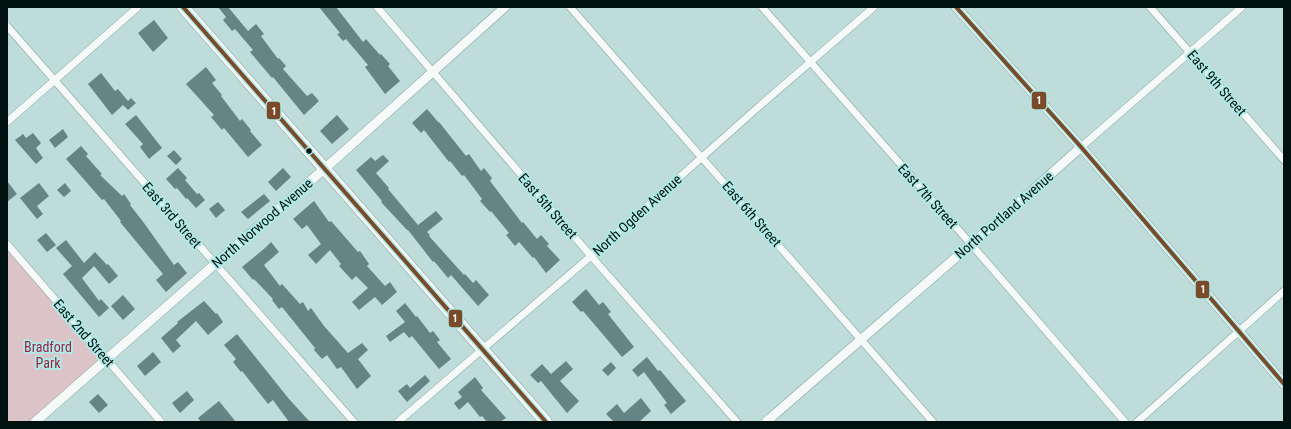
<svg xmlns="http://www.w3.org/2000/svg" width="1291" height="429" viewBox="0 0 1291 429" font-family="'Roboto Condensed',sans-serif">
<rect width="100%" height="100%" fill="#bddcda"/>
<path fill="#dbc3c7" d="M7,244L107,359L35,422H7Z"/>
<path fill="#668485" d="M218,7H228L248,31L256,24L264,34L261,36L278,59L279,58L286,66L283,69L307,96L312,93L319,101L304,115L273,77L272,78L250,52L253,50L235,29L232,31L223,20L226,17Z
M319,7H336L363,42L366,39L380,55L381,54L390,64L388,66L400,81L385,94L365,67L368,65L346,39L343,41L337,34L340,33Z
M154,20L168,38L153,52L138,33Z
M206,67L216,80L212,83L222,95L221,96L240,121L242,119L251,130L250,131L262,145L248,157L224,128L222,130L211,117L214,115L186,84Z
M101,73L115,91L118,89L128,101L131,98L136,103L128,110L123,105L112,115L88,84Z
M427,109L439,123V122L466,156L469,154L481,171L484,168L492,178L490,181L522,223L523,222L537,239L541,235L549,244L547,246L560,260L546,273L534,257L533,258L519,242L515,246L506,235L509,233L491,211L490,212L480,201L482,199L464,175L462,176L450,161L449,162L424,130L421,133L412,123Z
M136,115L162,148L149,159L140,147L143,144L125,124Z
M337,115L349,129L332,144L320,131Z
M63,129L68,137L55,148L49,140Z
M33,133L41,143L36,148L43,158L36,164L15,140L23,134L26,138Z
M81,146L88,154L86,156L102,174L100,175L122,196L124,194L131,204L130,205L144,223L174,265L178,262L187,273L166,292L156,280L163,274L120,222L121,221L104,199L102,200L66,159Z
M174,150L182,159L176,165L167,156Z
M383,155L389,161L376,173L389,188L388,189L418,225L436,211L443,219L427,232L430,235L429,236L464,275L465,274L473,283L476,280L489,295L478,306L451,275L448,278L434,261L433,262L408,230H407L381,202L382,201L356,170L371,157L375,161Z
M178,168L187,178L185,180L197,194L199,193L205,200L196,208L187,198L186,199L177,188L175,189L166,179Z
M283,168L291,177L276,191L268,182Z
M7,181L17,194L7,202Z
M39,183L49,196L37,206L43,214L37,219L20,198Z
M65,183L71,191L64,197L57,190Z
M264,194L270,201L248,219L241,212Z
M314,201L329,222L331,221L358,252L360,251L369,264L367,266L385,286L390,282L397,292L382,305L375,297L359,310L352,302L368,288L356,276L352,280L339,266L341,264L330,250L316,264L308,255L321,244L307,225L302,229L293,219Z
M218,202L225,210L216,218L209,209Z
M46,233L56,245L47,252L37,240Z
M66,240L84,263L95,252L107,265L108,264L118,276L109,284L94,266L82,278L99,301L101,299L109,308L99,317L63,274L72,266L56,248Z
M271,242L279,252L264,265L280,286L282,284L300,304L303,302L308,311L311,308L324,326L348,353L362,343L368,350L358,359L371,376L357,389L341,367L337,369L327,355L322,359L314,350L315,348L282,307L279,309L272,300L273,299L254,279L253,280L242,267L265,248Z
M586,289L599,305L603,302L611,312L608,314L634,347L622,357L583,311L581,312L572,302Z
M123,295L135,309L123,320L111,306Z
M204,301L216,314L217,313L223,322L208,335L196,321L176,340L181,346L173,353L161,338L178,323L177,322Z
M405,303L416,317L417,316L430,333L433,331L440,340L437,342L451,359L439,369L412,336L409,338L404,332L390,342L386,336L405,322L396,311Z
M237,334L289,399L310,422H289L273,400L268,404L242,371L241,372L233,362L236,359L224,345Z
M153,352L161,362L145,376L137,366Z
M647,357L658,371L660,370L686,401L671,414L664,405L667,403L644,372L638,377L632,370Z
M566,361L573,369L560,381L579,401L567,413L541,381L538,383L530,375L542,364L551,374Z
M611,362L616,368L608,376L602,370Z
M425,375L430,381L407,402L398,391L407,384L410,388Z
M475,377L483,388L481,390L506,418L500,422H487L482,416L480,417L468,402L459,410L454,403L462,397L458,392Z
M187,391L194,400L180,413L172,403Z
M98,394L108,405L99,413L89,402Z
M641,398L651,411L639,422H614L606,414L617,404L624,413Z
M219,401L236,422H201L198,418Z"/>
<g fill="none" stroke-linecap="round" stroke-linejoin="round">
<g stroke="#88a09f" stroke-width="8">
<path id="minor" d="M377,7L591,256L737,422
M570,7L933,422
M762,7L970,243L1125,422
M1150,7L1284,160
M7,26L354,422
M7,122L138,7
M1081,147L1242,7
M7,244L161,422
M398,422L591,256L755,110L874,7
M1137,422L1284,291"/>
</g>
<g stroke="#88a09f" stroke-width="10">
<path id="tertiary" d="M956,7L1081,147L1284,384
M35,422L215,264L330,164L505,7
M766,422C871,330 977,241 1081,147"/>
</g>
<g stroke="#88a09f" stroke-width="13">
<path id="primary" d="M183,7L546,422"/>
</g>
<use href="#minor" stroke="#f5faf9" stroke-width="7"/>
<use href="#tertiary" stroke="#f5faf9" stroke-width="9"/>
<use href="#primary" stroke="#f5faf9" stroke-width="12"/>
<g stroke="#b0e9e5" stroke-width="7">
<path id="bus-1" d="M183,7L546,422
M956,7L1081,147L1284,384"/>
</g>
<use href="#bus-1" stroke="#7a4b2a" stroke-width="4"/>
</g>
<circle fill="#001110" stroke="#b0e9e5" stroke-width="1.5" cx="309" cy="151" r="3.5"/>
<g text-anchor="middle" dominant-baseline="central" stroke-width="4" stroke-linejoin="round" paint-order="stroke">
<g font-size="14" fill="#001110" stroke="#b0e9e5">
<text transform="translate(1217 83) rotate(49)">East 9th Street</text>
<text transform="translate(928 196) rotate(48)">East 7th Street</text>
<text transform="translate(548 206) rotate(49)">East 5th Street</text>
<text transform="translate(752 214) rotate(49)">East 6th Street</text>
<text transform="translate(172 215) rotate(49)">East 3rd Street</text>
<text transform="translate(637 215) rotate(-42)">North Ogden Avenue</text>
<text transform="translate(1004 215) rotate(-41)">North Portland Avenue</text>
<text transform="translate(262 223) rotate(-41)">North Norwood Avenue</text>
<text transform="translate(84 333) rotate(49)">East 2nd Street</text>
</g>
<g font-size="14" fill="#962643" stroke="#b0e9e5">
<text x="48" y="347">Bradford<tspan x="48" dy="16">Park</tspan></text>
</g>
</g>
<g stroke="#b0e9e5" stroke-width="1.5">
<rect x="1031" y="91" width="16" height="19" rx="4" fill="#7a4b2a"/>
<rect x="266" y="101" width="15" height="19" rx="4" fill="#7a4b2a"/>
<rect x="1195" y="280" width="15" height="19" rx="4" fill="#7a4b2a"/>
<rect x="448" y="309" width="15" height="19" rx="4" fill="#7a4b2a"/>
</g>
<g font-size="11" text-anchor="middle" font-weight="bold" fill="#fff">
<text x="1039" y="104">1</text>
<text x="274" y="115">1</text>
<text x="1203" y="293">1</text>
<text x="455" y="322">1</text>
</g>
<rect width="1291" height="429" fill="none" stroke="#001110" stroke-width="16"/>
</svg>
